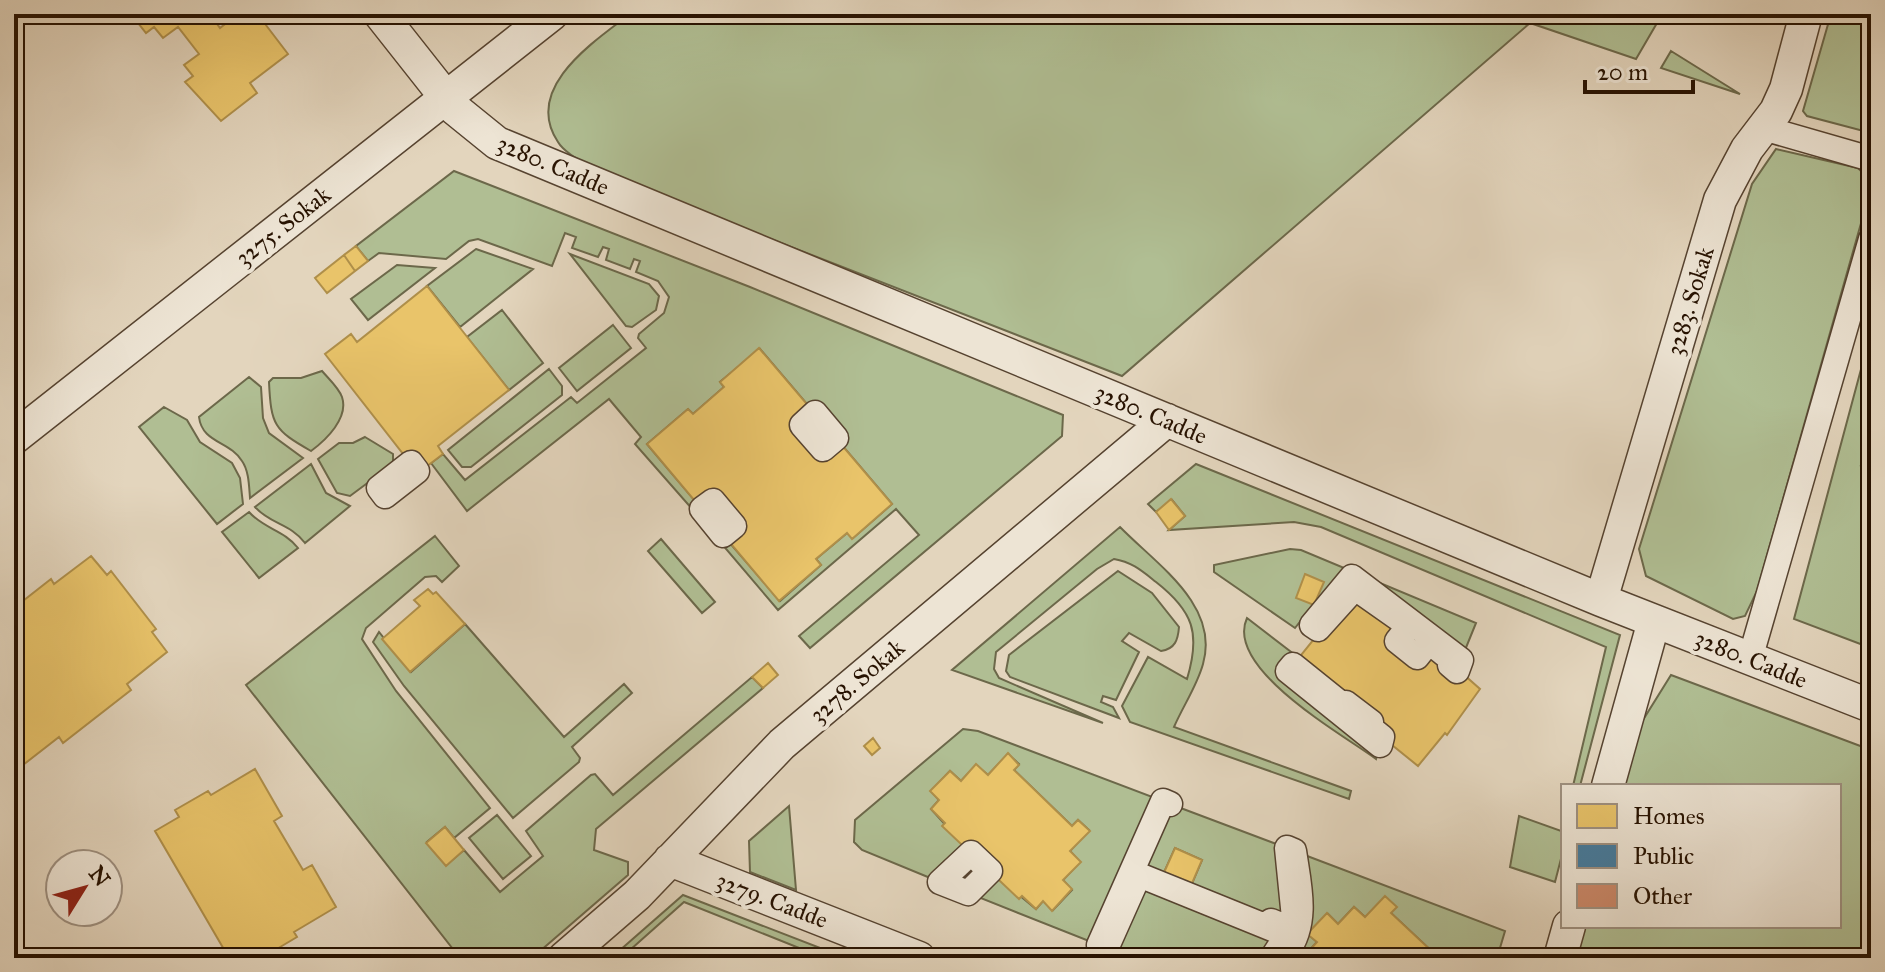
<svg xmlns="http://www.w3.org/2000/svg" width="1885" height="972" viewBox="0 0 1885 972" font-family="'IM FELL Great Primer',serif">
<rect width="100%" height="100%" fill="#e3d5bd"/>
<filter id="stains"><feTurbulence type="fractalNoise" baseFrequency=".0025" numOctaves="4"/><feColorMatrix values="0 0 0 0 .2 0 0 0 0 .09 0 0 0 0 .02 0 0 0 .5 -.17"/></filter>
<radialGradient id="worn" r=".72"><stop offset=".6" stop-color="#630" stop-opacity="0"/><stop offset="1" stop-color="#630" stop-opacity=".3"/></radialGradient>
<path fill="#b0be93" stroke="#6c684a" stroke-width="2" d="M630,14H1644L1657,23L1636,59L1530,23L1122,376L599,172C587,164 565,154 558,142C522,88 595,41 630,14Z
M1831,14H1871V133L1807,116L1803,111Z
M1671,51L1740,94L1661,68Z
M1776,149L1858,168L1867,177L1871,188L1757,591L1745,616L1733,619L1646,576L1639,549L1752,184Z
M454,171L750,287L1063,415L1062,436L810,648L799,636L919,535L896,509L778,610L721,543L723,535L780,601L821,565L816,559L847,533L853,538L892,504L760,349L720,382L724,387L693,414L688,409L647,444L702,509L693,510L635,444L641,437L609,399L467,511L431,463L443,454L465,480L571,397L577,403L646,348L638,338L639,334L664,313L669,297L658,281L636,272L640,261L634,259L630,269L606,260L609,249L603,247L598,257L572,248L576,237L565,233L552,266L478,239L469,241L446,259L379,253L368,261L356,246Z
M476,249L533,269L460,327L427,286Z
M570,254L649,284L659,296L656,310L632,327L626,326Z
M397,265L435,268L368,320L351,299Z
M502,310L543,363L509,390L467,337Z
M613,325L631,348L577,391L559,368Z
M1871,332V648L1794,619Z
M549,369L562,386V395L471,467H462L448,450Z
M322,371C328,378 339,388 342,397C349,418 326,440 311,451C274,430 271,425 269,382L273,378H301Z
M249,377L261,387L263,418L269,433L303,458L250,498C249,486 249,471 242,461C230,441 202,443 199,417Z
M164,407L187,420L200,442L232,463L240,478L243,504L217,524L139,427Z
M365,437L393,454V464L350,496L337,493L318,459L339,443H353Z
M311,464L326,493L350,506L305,543C291,524 270,524 255,507Z
M1196,464L1620,635L1580,786H1573L1606,647L1321,527L1294,522L1169,530L1185,516L1172,500L1156,512L1148,504Z
M249,512C264,529 284,530 298,548L259,578L222,532Z
M1120,527C1156,564 1220,605 1203,664C1197,686 1183,706 1174,727L1351,791L1349,799L1130,722L1122,706L1148,657L1187,679C1201,633 1193,611 1156,582C1142,571 1132,562 1114,559L1097,569L996,652L994,669L999,678L1103,723L952,670Z
M435,536L459,566L442,582L436,576L425,577L366,628L362,639L396,691L490,808L454,838L445,827L427,842L446,865L464,850L500,892L543,856L526,831L591,775L595,774L613,795L752,677L763,688L596,829L594,850L628,862V875L532,958H460L246,685Z
M661,539L715,602L702,613L648,551Z
M1290,549L1301,550L1476,623L1461,660L1303,618L1295,628L1214,572V565Z
M1118,571L1152,593L1179,627C1178,640 1175,649 1161,651L1129,633L1122,641L1139,652L1116,700L1103,696L1101,702L1113,707L1119,718L1010,677L1006,671L1009,655Z
M1247,618L1299,658L1380,745L1376,759C1342,734 1224,668 1247,618Z
M465,624L564,737L624,684L632,693L572,747L580,758L579,762L513,818L404,686L373,642L379,632L411,672Z
M1671,675L1871,750V958H1574L1582,926H1839V786H1621L1643,720Z
M963,729L978,731L1163,801L1099,945L968,893L990,871L1036,909L1043,901L1053,910L1072,890L1063,880L1080,862L1070,851L1089,830L1078,820L1072,826L1014,770L1019,764L1008,754L988,775L976,765L961,781L950,771L931,791L939,800L931,809L971,853L940,882L862,850L854,842L855,820Z
M1170,804L1287,848L1291,929L1190,888L1202,860L1175,848L1162,877L1141,868Z
M789,806L796,890L750,872L749,841Z
M497,815L531,856L503,879L469,838Z
M1519,816L1561,831L1563,825V851L1555,882L1510,867Z
M1294,851L1505,931L1497,958H1439L1391,913L1365,917L1354,907L1338,924L1328,914L1308,934L1317,942L1308,952L1315,958H1282Z
M1139,875L1287,935L1272,958H1130L1106,949Z
M683,895L846,958H824L684,902L621,958H611Z"/>
<path fill="#e9c46a" stroke="#af8f4a" stroke-width="2" d="M131,14H210L220,28L238,14H250L254,19L259,16L288,54L250,83L257,93L221,121L185,82L193,76L184,65L199,54L178,27L163,38L154,27L146,33Z
M356,246L368,261L355,271L344,255Z
M344,255L355,271L327,293L315,278Z
M427,286L509,390L438,446L443,454L418,473L325,354L351,334L357,342Z
M759,348L892,504L852,539L847,533L816,559L821,565L779,601L647,444L688,409L693,414L724,387L720,382Z
M1171,499L1185,516L1169,530L1156,512Z
M91,556L107,575L111,571L156,629L152,632L167,652L127,684L131,690L63,743L59,737L14,772V608L51,579L54,584Z
M1305,574L1324,582L1314,605L1296,598Z
M1355,588L1409,626L1480,689L1447,735L1445,733L1418,766L1293,665Z
M428,589L433,594L436,592L465,624L410,672L382,639L420,606L414,600Z
M768,663L778,675L763,688L752,677Z
M873,738L880,748L872,755L864,746Z
M1008,753L1019,765L1014,770L1072,826L1078,820L1090,831L1070,851L1081,862L1063,880L1072,889L1052,911L1043,901L1036,909L1022,896L1019,899L942,826L945,823L931,809L939,800L930,791L950,771L961,781L976,764L988,775Z
M255,769L282,816L274,821L303,870L312,865L336,907L294,932L297,937L265,956L262,951L250,958H229L155,831L179,817L175,810L208,791L211,795Z
M445,827L464,850L446,866L426,843Z
M1175,848L1202,860L1190,888L1162,877Z
M1385,896L1397,907L1391,913L1439,958H1315L1308,952L1317,942L1307,934L1327,913L1338,924L1354,907L1365,917Z"/>
<path fill="#457b9d" stroke="#3c5c6e" stroke-width="2" d="M1671,14H1691L1685,23Z"/>
<path fill="#cb8869" stroke="#271201" stroke-width="2" d="M1871,460V476L1868,478L1861,466Z"/>
<g fill="none" stroke-linecap="round" stroke-linejoin="round">
<g stroke="#564330" stroke-width="27">
<path id="pedestrian" d="M1763,128L1871,159
M815,413L836,438L823,449L802,425Z
M411,463L417,471L385,496L379,488Z
M713,501L734,526L723,535L702,509Z
M1352,577L1461,660L1457,671L1450,665L1454,662L1429,642L1417,657L1397,641L1409,626L1355,588L1318,629L1312,625Z
M1750,659L1871,239
M1293,665L1344,706L1346,703L1371,722L1367,725L1382,737L1380,745L1288,671Z
M1170,804L1163,801L1099,945L1106,949L1139,875L1287,935L1272,958
M971,853L990,871L968,893L940,882Z
M1271,921L1291,929L1294,918L1287,848L1294,851C1299,885 1309,922 1287,952"/>
</g>
<g stroke="#564330" stroke-width="35">
<path id="minor" d="M380,14L455,109L497,143L1601,600L1871,706
M14,438L552,14
M1601,600L1720,200L1747,149L1776,111L1786,89L1806,14
M1608,786L1654,621
M670,860L919,958
M564,958L637,895L782,744L1167,420
M1560,958L1569,926"/>
</g>
<use href="#pedestrian" stroke="#ede4d4" stroke-width="24"/>
<use href="#minor" stroke="#ede4d4" stroke-width="32"/>
</g>
<g text-anchor="middle" dominant-baseline="central" stroke-width="8" stroke-linejoin="round" paint-order="stroke">
<g font-size="24" fill="#271201" stroke="#ede4d4">
<text transform="translate(553 165) rotate(23)">3280. Cadde</text>
<text transform="translate(283 226) rotate(-38)">3275. Sokak</text>
<text transform="translate(1690 301) rotate(-73)">3283. Sokak</text>
<text transform="translate(1151 414) rotate(23)">3280. Cadde</text>
<text transform="translate(1751 659) rotate(22)">3280. Cadde</text>
<text transform="translate(857 681) rotate(-40)">3278. Sokak</text>
<text transform="translate(772 900) rotate(21)">3279. Cadde</text>
</g>
</g>
<rect width="1885" height="972" fill="none" stroke="#e3d5bd" stroke-width="48"/>
<rect x="16" y="16" width="1853" height="940" fill="none" stroke="#271201" stroke-width="4"/>
<rect x="24" y="24" width="1837" height="924" fill="none" stroke="#271201" stroke-width="2"/>
<rect x="1561" y="784" width="280" height="144" fill="#ede4d4" stroke="#9e9080" stroke-width="2"/>
<rect x="1577" y="804" width="40" height="24" fill="#e9c46a" stroke="#9e9080" stroke-width="2"/>
<text x="1633" y="824" font-size="24" fill="#271201">Homes</text>
<rect x="1577" y="844" width="40" height="24" fill="#457b9d" stroke="#9e9080" stroke-width="2"/>
<text x="1633" y="864" font-size="24" fill="#271201">Public</text>
<rect x="1577" y="884" width="40" height="24" fill="#cb8869" stroke="#9e9080" stroke-width="2"/>
<text x="1633" y="904" font-size="24" fill="#271201">Other</text>
<g transform="translate(84 888) rotate(53)"><circle r="38" fill="#ede4d4" stroke="#9e9080" stroke-width="2"/>
<path d="M0-6L14 30L0 20L-14 30Z" fill="#8f2418"/>
<text y="-12" font-size="22" font-weight="bold" text-anchor="middle" fill="#271201">N</text>
</g>
<path d="M1585 80v12h108v-12" fill="none" stroke="#271201" stroke-width="4"/>
<text x="1597" y="80" font-size="24" fill="#271201" stroke="#ede4d4" stroke-width="6" paint-order="stroke">20 m</text>
<rect width="100%" height="100%" filter="url(#stains)"/>
<rect width="100%" height="100%" fill="url(#worn)"/>
</svg>
